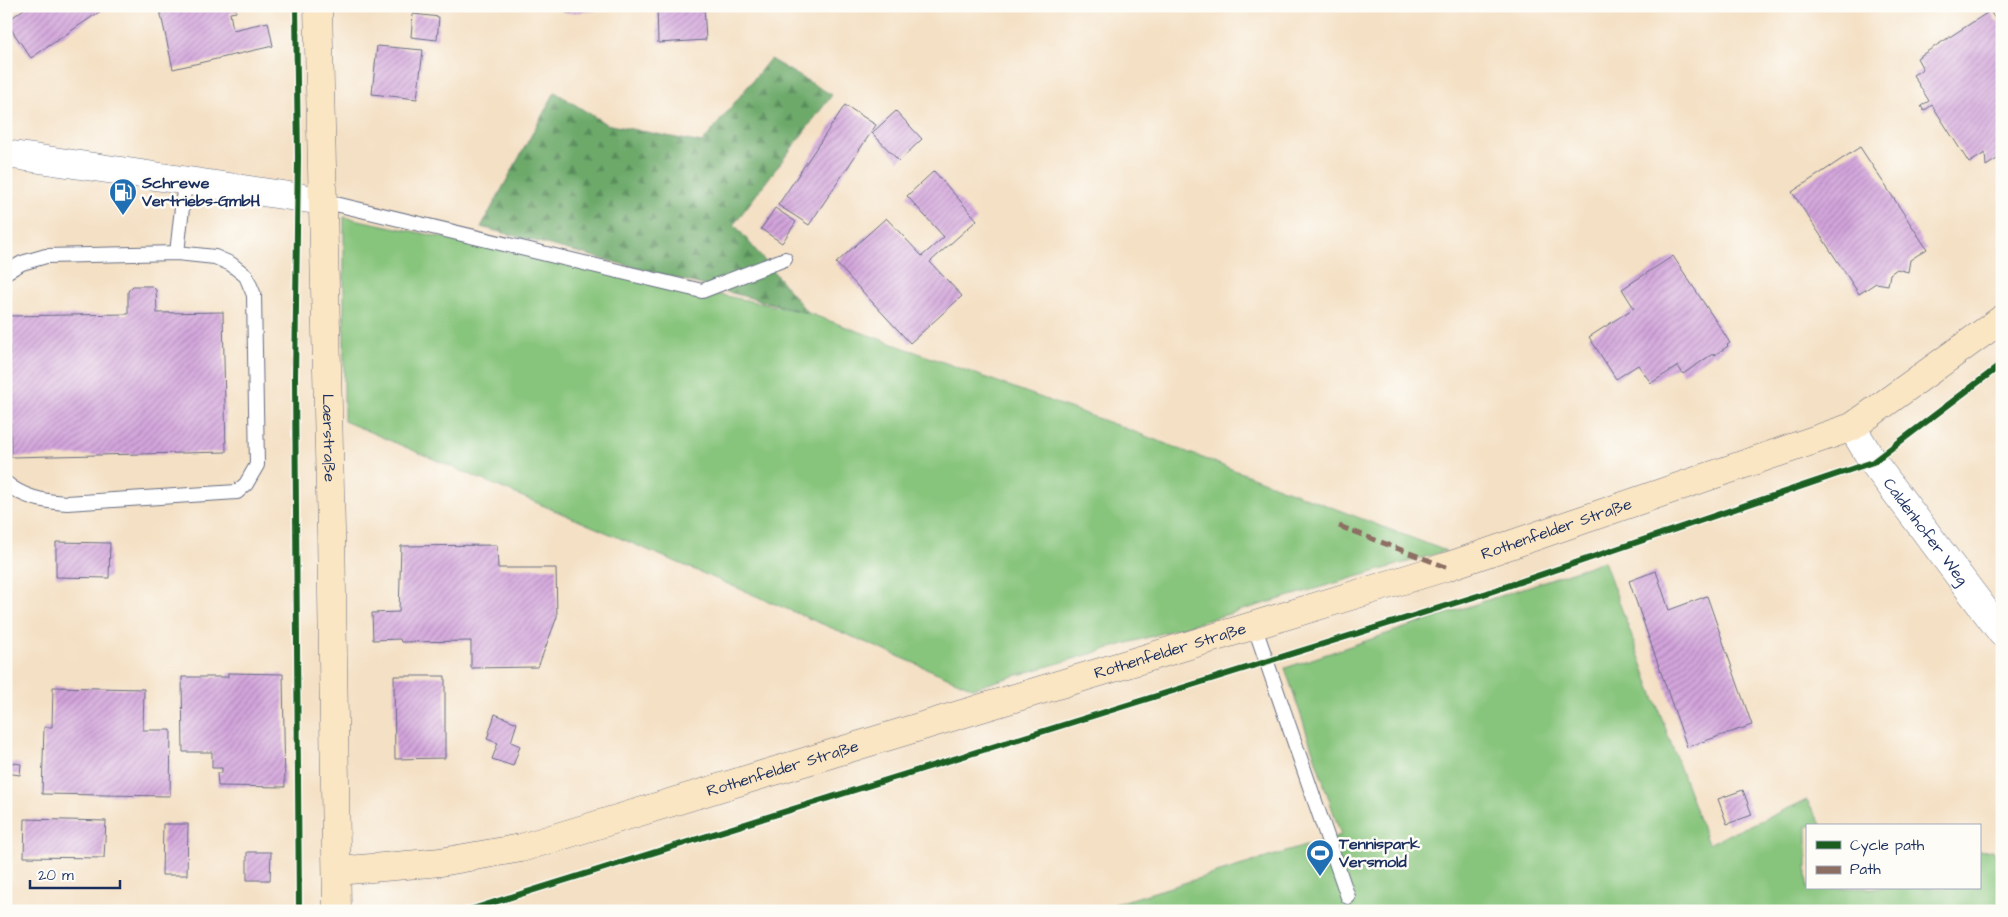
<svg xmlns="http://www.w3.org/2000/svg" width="2008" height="917" viewBox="0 0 2008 917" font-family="'Architects Daughter',sans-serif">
<defs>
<pattern id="forest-firs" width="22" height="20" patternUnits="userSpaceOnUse" patternTransform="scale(1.25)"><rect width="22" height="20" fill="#6daa6b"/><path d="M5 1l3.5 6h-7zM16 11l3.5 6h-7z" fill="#598b5b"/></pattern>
<pattern id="building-hatch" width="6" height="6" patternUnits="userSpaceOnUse" patternTransform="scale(1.25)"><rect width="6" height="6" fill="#d3a4db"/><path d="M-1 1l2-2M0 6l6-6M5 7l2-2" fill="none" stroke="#aa86b5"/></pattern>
</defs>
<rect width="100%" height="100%" fill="#fdfcf7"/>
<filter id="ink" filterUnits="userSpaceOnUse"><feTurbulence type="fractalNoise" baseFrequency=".02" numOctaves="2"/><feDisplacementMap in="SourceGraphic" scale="10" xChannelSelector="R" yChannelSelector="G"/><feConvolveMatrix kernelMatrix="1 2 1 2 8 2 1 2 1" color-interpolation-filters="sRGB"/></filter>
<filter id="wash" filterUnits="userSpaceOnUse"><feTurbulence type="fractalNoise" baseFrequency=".0096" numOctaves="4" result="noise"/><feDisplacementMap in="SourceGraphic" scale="20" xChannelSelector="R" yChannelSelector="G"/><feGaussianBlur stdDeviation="1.12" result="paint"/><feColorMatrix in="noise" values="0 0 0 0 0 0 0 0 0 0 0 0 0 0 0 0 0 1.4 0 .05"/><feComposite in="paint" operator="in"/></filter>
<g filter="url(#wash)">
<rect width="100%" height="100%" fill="#f4e0c4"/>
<path fill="#87c47b" stroke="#517a6c" d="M344,217L808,313L1119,426L1446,551L973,688L344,421Z
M1604,561L1708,844L1807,800L1822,826H1807V888H1979V851L1993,850L2002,868V911H1092L1341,835L1285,668Z"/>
<path fill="url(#forest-firs)" stroke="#446c64" d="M770,59L832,95L734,224L808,313L481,227L555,92L606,124L702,143Z"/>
<g id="blocks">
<path fill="url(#building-hatch)" d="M28,6H108L31,58L6,22Z
M159,6H235L236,12L230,13L233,30L268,22L273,46L173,69Z
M566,6H593L594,11L566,13Z
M657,6H704L706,40L658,43Z
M1990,11L1997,22L2002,18V156L1986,166L1985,153L1969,163L1932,105L1924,111L1921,106L1929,101L1913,75L1923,69L1917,58Z
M413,14L439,17L437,40L411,37Z
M377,46L423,50L417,99L372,94Z
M845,105L876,125L809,225L778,205Z
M896,111L922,139L899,161L872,133Z
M1860,147L1927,249L1910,260L1908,272L1897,269L1890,274L1888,285L1876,283L1859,294L1792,192Z
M934,171L977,220L930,262L962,296L910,343L836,263L886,218L922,256L944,237L907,196Z
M775,208L796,222L782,243L761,229Z
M1673,256L1725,335L1730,343L1727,345L1728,346L1715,355L1714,353L1683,374L1678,366L1651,383L1638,365L1616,379L1589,337L1634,308L1622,289Z
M133,286H152L156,290L157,313L223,312L226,452L11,457L9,316L128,314V291Z
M56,542L110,543L109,578L56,577Z
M497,545L498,568H556L557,617L538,667L471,668V641L401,642L400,639L373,640L372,613L399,612L401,546Z
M1656,571L1669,610L1707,596L1752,725L1687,747L1629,581Z
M228,673L283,674L285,787L218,786L217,773H222V768H212V752H183L182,677H228Z
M394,676H445V758L395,759Z
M53,687L144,689L143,730H171L170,796L42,794L44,727H52Z
M495,714L517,723L511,742L520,746L513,766L492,759L498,743L487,739Z
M6,762L21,764L20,775L6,773Z
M1743,790L1752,815L1727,824L1718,799Z
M25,819L106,821L104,858L24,857Z
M163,824H188L187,875H162Z
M247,852H271L270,880H247Z"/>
</g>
</g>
<g filter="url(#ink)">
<use href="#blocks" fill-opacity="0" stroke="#676d82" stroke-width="1"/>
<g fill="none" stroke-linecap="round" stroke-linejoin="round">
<g stroke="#676d82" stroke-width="16">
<path id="lane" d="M323,201L702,291L785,259
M177,253L185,181
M6,272L22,263L46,256L177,253L215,257L231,264L246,276L254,295L257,465L246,484L237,492L67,503C46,502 23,498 6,483
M1254,625L1348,897"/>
</g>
<g stroke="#676d82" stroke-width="29">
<g id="street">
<path d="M6,154L323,201"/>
<path id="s1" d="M1852,427L1873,462L2002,633"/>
</g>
</g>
<g stroke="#676d82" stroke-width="29">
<g id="secondary">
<path id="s2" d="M318,6L331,530L337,911"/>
<path id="s3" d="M337,871L441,862L521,848L1446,567L1852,427L2002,319"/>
</g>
</g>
<use href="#lane" stroke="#fff" stroke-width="14"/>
<use href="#street" stroke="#fff" stroke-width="28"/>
<use href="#secondary" stroke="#fbe6c4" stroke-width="28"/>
<path stroke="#8d6e63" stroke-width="5" stroke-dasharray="10 5" stroke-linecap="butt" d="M1339,526L1446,567"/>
<g stroke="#fdfcf7" stroke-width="9">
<path id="cycleway" d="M296,6L298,157L295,378L299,911
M466,911L1487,593L1873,462L2002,364"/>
</g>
<use href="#cycleway" stroke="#1b5e20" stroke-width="6"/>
</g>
</g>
<defs>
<g id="fuel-pin" transform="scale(1.4375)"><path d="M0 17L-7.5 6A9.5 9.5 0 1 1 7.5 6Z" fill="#1f6fb2" stroke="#fdfcf7"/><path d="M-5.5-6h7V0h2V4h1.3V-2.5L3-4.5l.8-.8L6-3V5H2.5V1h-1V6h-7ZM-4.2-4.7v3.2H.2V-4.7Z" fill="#fff"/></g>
<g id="stadium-pin" transform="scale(1.4375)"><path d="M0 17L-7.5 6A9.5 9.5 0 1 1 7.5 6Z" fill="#1f6fb2" stroke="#fdfcf7"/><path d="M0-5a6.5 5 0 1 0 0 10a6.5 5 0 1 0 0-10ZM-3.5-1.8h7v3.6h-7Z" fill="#fff"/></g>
</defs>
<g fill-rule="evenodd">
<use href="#fuel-pin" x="123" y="192"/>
<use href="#stadium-pin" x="1320" y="853"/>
</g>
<g text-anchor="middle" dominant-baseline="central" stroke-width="5" stroke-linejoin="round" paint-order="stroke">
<g font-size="16" font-weight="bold" fill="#1b2f5e" stroke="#fdfcf7" text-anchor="start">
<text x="142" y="183">Schrewe<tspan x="142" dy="18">Vertriebs-GmbH</tspan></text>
<text x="1339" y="844">Tennispark<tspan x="1339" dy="18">Versmold</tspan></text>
</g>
<g font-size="16" fill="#1b2f5e" stroke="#fdfcf7">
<text stroke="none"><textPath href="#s2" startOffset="432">Laerstraße</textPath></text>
<text stroke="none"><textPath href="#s3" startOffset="1269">Rothenfelder Straße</textPath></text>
<text stroke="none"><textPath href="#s1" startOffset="128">Caldenhofer Weg</textPath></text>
<text stroke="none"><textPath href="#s3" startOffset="864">Rothenfelder Straße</textPath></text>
<text stroke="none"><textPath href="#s3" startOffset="459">Rothenfelder Straße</textPath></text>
</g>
</g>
<rect width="2008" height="917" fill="none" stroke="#fdfcf7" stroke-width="25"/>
<rect x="1806" y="824" width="175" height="65" fill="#fdfcf7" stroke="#a3aaba"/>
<rect x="1816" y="841" width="25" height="8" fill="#1b5e20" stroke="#a3aaba"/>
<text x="1850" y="850" font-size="15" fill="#1b2f5e">Cycle path</text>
<rect x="1816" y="866" width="25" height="8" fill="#8d6e63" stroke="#a3aaba"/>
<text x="1850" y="874" font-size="15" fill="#1b2f5e">Path</text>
<path d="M30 880v8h90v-8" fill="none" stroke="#1b2f5e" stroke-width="2.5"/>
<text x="38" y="880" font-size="15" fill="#1b2f5e" stroke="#fdfcf7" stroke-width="4" paint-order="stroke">20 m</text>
</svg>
